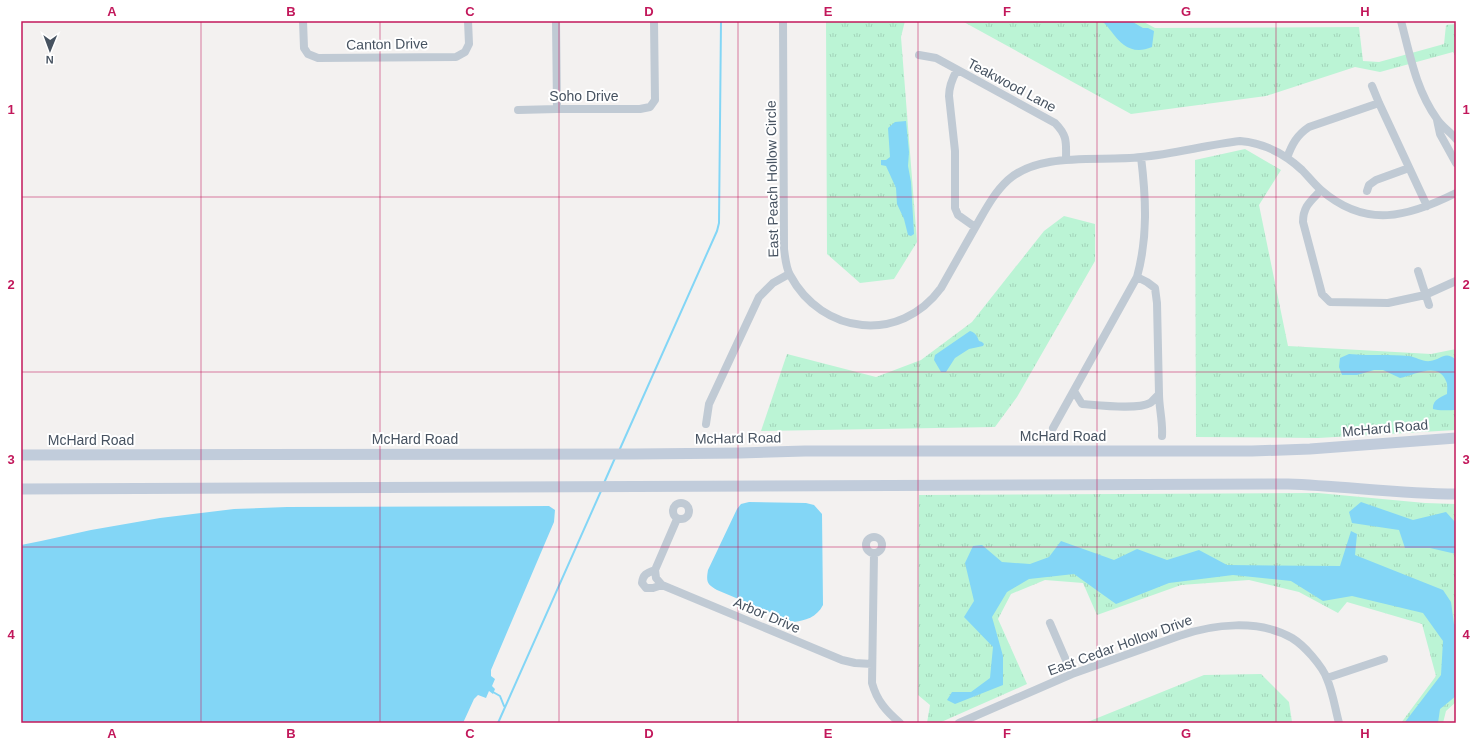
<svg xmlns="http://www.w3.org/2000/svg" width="1477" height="744" viewBox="0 0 1477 744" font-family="Arial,sans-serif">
<defs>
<pattern id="grass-tufts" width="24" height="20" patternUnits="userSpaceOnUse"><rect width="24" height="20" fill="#bbf4d5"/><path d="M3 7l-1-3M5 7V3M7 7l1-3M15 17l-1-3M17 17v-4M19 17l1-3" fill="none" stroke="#a2d3b9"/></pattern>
</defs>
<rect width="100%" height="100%" fill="#f3f1f0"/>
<path fill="url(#grass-tufts)" d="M826,21H905L901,37L917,242L894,279L860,283L827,254Z
M962,21H1142L1155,28L1359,27L1363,61L1379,62L1444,44L1446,25L1456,24V57L1453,52L1380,72L1355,67L1266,96L1131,114Z
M1245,149L1281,170L1259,205L1288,346L1431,354L1456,349V430L1318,438L1196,437L1195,160Z
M1064,216L1095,224V261L1017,397L995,427L761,431L787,354L876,377L921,360L972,322L1044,231Z
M1318,493L1425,503L1456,504V702L1446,711L1443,723H1401L1436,676L1422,624L1347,602L1338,613L1299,592L1249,580L1181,585L1097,615L1083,583L1045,580L1011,594L998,619L1027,684L939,723H927L930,705L918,695L919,495Z
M1261,674L1289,702L1292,722L1291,723H1085L1204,675Z"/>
<path fill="#83d6f6" d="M1092,21H1131L1143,28H1148L1154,31L1152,47C1133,55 1122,46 1111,31C1108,28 1106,23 1102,22C1099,21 1095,21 1092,21Z
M906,121L909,152L908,166L911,182L914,234L911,236L908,235L904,219L897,204L896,188L886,166L881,165V160H886L890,157L888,128L895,122Z
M970,331C976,333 977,336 979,341L982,342L984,344L983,346L969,349L955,358L946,372H941L934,360L935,355Z
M1349,354C1369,356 1389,354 1409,356C1416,357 1423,362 1430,361C1441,360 1445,350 1456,360V410C1451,410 1438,411 1433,409C1432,400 1441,397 1447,394C1447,390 1448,384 1446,381C1438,361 1415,375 1400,378L1383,370H1374L1357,375H1342L1339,367L1340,358Z
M749,502L806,503L814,505L822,514L823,605C817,617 805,621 793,622L717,590C707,584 706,582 708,570L737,509L741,504Z
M1361,502L1413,520L1446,512L1456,523V554L1430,548H1405L1399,530L1352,523L1349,512Z
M549,506L555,510L554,522L491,670V676L495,679L492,686L495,689L493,694L489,691L486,698L478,695L474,699L463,723H21V545L41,541L91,530L160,518L234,509L287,507Z
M1351,531L1357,534L1355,555L1443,590L1451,602L1454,624L1456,625V696L1440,709L1438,723H1406L1405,722L1441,675L1443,641L1423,613L1352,596L1323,601L1291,581L1233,575L1169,583L1116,604L1074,574L1029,579L1007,592L992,617L1003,656V685L955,704L947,700L952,692H971L990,678L993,647L964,617L974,601L965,563L973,546L982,545L1002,562L1030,564L1049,557L1061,541L1114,560L1137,549L1167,560L1199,550L1227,565L1340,566Z"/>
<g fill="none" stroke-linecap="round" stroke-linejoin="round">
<path stroke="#83d6f6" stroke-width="2" d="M619,451L717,231L719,223L721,21
M604,483L615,458
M493,692L500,696L504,706
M498,723L601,491"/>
<path stroke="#c0cad4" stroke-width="8" d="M303,21L304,48L308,54L318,58L456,57L465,52L469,44L468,21
M556,21L557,109
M783,21L784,249C785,257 786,268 790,275C822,335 900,344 941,288C954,265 967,242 980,219C988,205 996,191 1008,180C1040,151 1100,162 1141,157C1174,154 1206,145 1240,141C1263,143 1284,153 1302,170C1308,176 1314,184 1321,190C1366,229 1408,217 1456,193
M1401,21C1410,55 1416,90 1437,119C1442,127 1451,132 1456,139
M919,55L936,58L1055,123C1068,136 1066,143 1066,160
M957,70C952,79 949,86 949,96L955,151V208L958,215L975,227
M1372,86L1379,103L1427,206
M518,110L557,109H640L650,107L655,100L654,21
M1437,120L1440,134L1456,163
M1287,158C1292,144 1297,135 1309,127L1379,103
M1321,190C1311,201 1303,206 1303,222L1322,294L1330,302L1388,303L1425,295L1456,281
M1367,191L1369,185L1376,180L1409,168
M1418,271L1429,305
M1074,391L1082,404C1097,405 1138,410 1150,403C1153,401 1156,397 1159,394L1157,303L1155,288L1147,282L1137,277
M1159,394C1159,408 1163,421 1162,436
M706,424L709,404L759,297L773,283L789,274
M1053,428L1137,277C1148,237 1146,198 1141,157
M673 511a8 8 0 1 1 16 0a8 8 0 1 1-16 0Z
M677,519L655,570L656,578L662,585L842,660L855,663L872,664
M866 545a8 8 0 1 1 16 0a8 8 0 1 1-16 0Z
M874,554L872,683C877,701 886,711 900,723
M655,570C647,573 643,574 642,583L646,588H653L662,585
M1050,623L1072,674
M1327,678L1384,659
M959,723L1072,674L1179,636C1213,624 1259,619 1292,638C1300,643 1306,649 1312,656C1318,663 1324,670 1327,679C1333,693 1335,708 1339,723"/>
<path stroke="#c1ccdb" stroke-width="11" d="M21,455L636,454L740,453L805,451H1252L1310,449L1456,438
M21,489L1288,484C1344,486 1400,494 1456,494"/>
</g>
<path fill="none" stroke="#c2185b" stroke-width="1" stroke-opacity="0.55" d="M201,21V723M380,21V723M559,21V723M738,21V723M918,21V723M1097,21V723M1276,21V723M21,197H1456M21,372H1456M21,547H1456"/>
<g text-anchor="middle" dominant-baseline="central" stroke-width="4" stroke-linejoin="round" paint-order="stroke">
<g font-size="14" fill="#465260" stroke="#fff">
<text transform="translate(387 44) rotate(-1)">Canton Drive</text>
<text transform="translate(1012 85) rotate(28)">Teakwood Lane</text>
<text x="584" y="96">Soho Drive</text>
<text transform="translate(772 179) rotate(-91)">East Peach Hollow Circle</text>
<text transform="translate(1385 428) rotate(-5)">McHard Road</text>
<text x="1063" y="436">McHard Road</text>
<text transform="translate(738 438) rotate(-1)">McHard Road</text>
<text x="415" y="439">McHard Road</text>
<text x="91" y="440">McHard Road</text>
<text transform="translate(767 615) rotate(23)">Arbor Drive</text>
<text transform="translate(1120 645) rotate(-20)">East Cedar Hollow Drive</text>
</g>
</g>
<rect width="1477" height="744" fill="none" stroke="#ffffff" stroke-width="44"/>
<g transform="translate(50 50) rotate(181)" stroke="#ffffff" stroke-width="3" paint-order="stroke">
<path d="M0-3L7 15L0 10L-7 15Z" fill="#465260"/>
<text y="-6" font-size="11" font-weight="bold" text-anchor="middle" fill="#465260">N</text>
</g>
<rect x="22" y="22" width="1433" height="700" fill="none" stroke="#c2185b" stroke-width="1.5"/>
<g font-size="13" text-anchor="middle" font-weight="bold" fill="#c2185b">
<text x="112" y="16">A</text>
<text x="291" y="16">B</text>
<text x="470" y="16">C</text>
<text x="649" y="16">D</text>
<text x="828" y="16">E</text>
<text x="1007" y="16">F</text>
<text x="1186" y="16">G</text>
<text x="1365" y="16">H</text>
<text x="11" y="114">1</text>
<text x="1466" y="114">1</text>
<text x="11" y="289">2</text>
<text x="1466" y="289">2</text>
<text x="11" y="464">3</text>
<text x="1466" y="464">3</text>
<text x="11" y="639">4</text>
<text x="1466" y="639">4</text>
<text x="112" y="738">A</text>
<text x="291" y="738">B</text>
<text x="470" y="738">C</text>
<text x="649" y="738">D</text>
<text x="828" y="738">E</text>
<text x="1007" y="738">F</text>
<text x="1186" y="738">G</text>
<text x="1365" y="738">H</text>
</g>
</svg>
